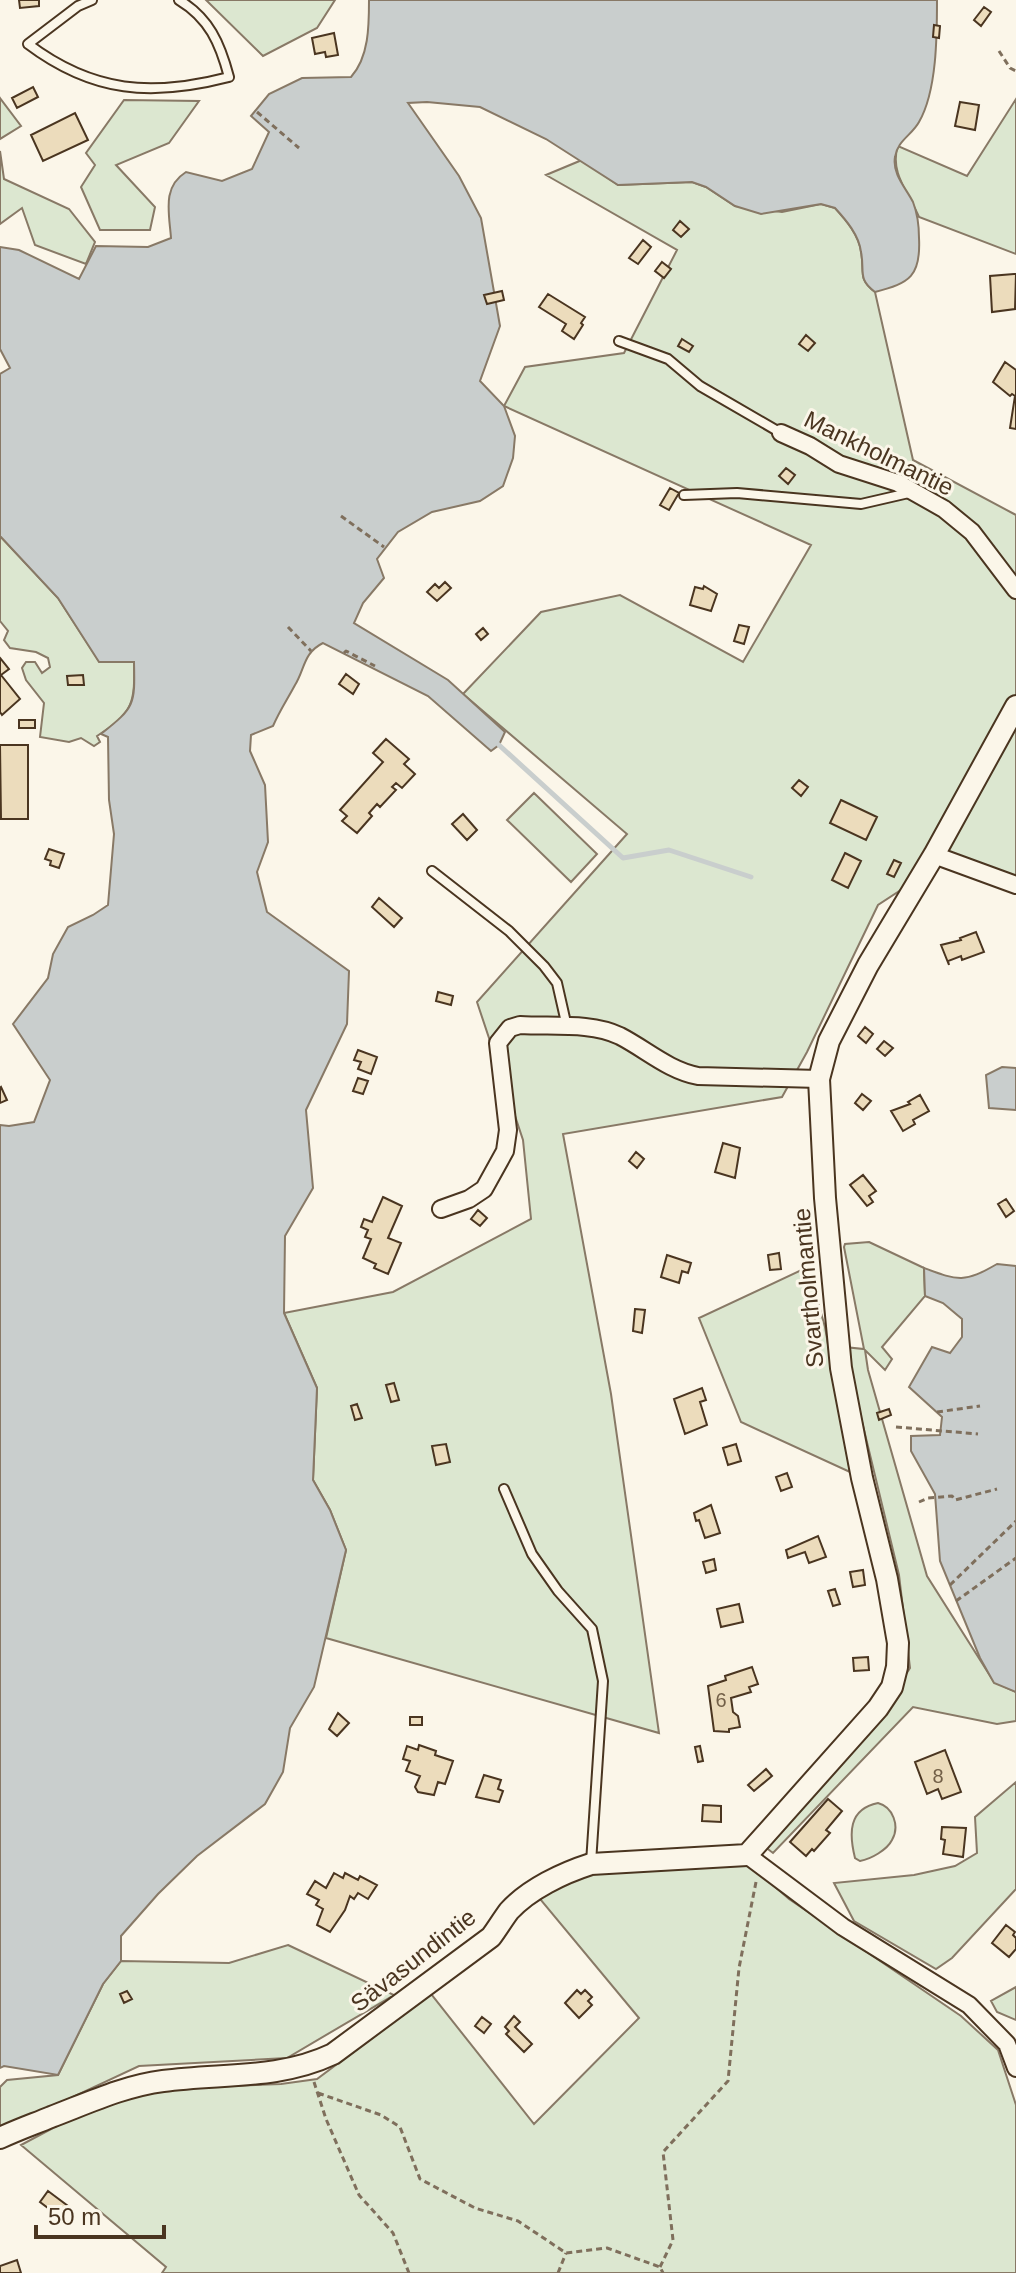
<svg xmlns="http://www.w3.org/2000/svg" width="1016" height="2273" viewBox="0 0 1016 2273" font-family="Arial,sans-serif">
<rect width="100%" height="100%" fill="#fbf6e9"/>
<path fill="#dce7d0" stroke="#887966" stroke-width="2" d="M206,0H335L317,28L263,56Z
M0,98L21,126L0,139Z
M1016,99V254L919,217C909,193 889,172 898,146L967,176Z
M124,100L199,101L169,143L116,165L155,207L150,230H100L81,187L95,165L86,153Z
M0,151L4,179L69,209L95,242L86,264L35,245L22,208L0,224Z
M582,160L618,185L692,182L706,187L735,206L782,212L821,204L835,208C846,220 859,235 861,252C865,271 857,279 875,292L913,460L1016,515V876L953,856L878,905L807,1052L782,1097L563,1134L611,1394L659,1733L326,1638L346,1550L330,1510L313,1480L317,1388L284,1313L393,1292L531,1219L523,1140L477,1002L627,834L463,694L541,612L620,595L743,662L811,545L504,406L525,367L624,353L677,250L546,175Z
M0,536L58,598L99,661H134C135,702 134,713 97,736L100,742L94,746L81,738L69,742L40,737L44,703L26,680L22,668L26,662H35L42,673L50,667L48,658L36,652L10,648L4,640L8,631L0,621Z
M534,793L597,854L571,882L507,820Z
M869,1242L924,1268L925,1296L882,1347L892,1359L885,1370L865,1350L868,1370L927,1576L994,1682L1016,1692V1721L997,1724L913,1707L773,1853L760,1843L883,1710L910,1668L899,1575L844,1347L864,1349L844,1247L845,1244Z
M808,1267L825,1327L850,1472L741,1422L699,1318Z
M1016,1782V1889L952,1958L936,1969L854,1921L834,1883L914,1875L955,1866L977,1853L975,1817Z
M878,1803C893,1807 900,1826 892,1840C887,1850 871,1859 860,1861L855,1858C849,1834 848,1809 878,1803Z
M759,1861L766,1879L789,1899L961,2016L998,2050L1016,2105V2273H162L166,2267L21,2145L83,2112L154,2089L281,2084L317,2079L431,1994L534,2124L639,2018L540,1899L563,1881L592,1872Z
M288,1945L394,1995L287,2058L139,2066L0,2131V2087L7,2080L58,2075L103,1984L121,1961L229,1963Z
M1016,1987V2020L997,2012L991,2001Z"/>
<path fill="#c9cecd" stroke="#887966" stroke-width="2" d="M369,0H937C937,35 937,91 919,122C912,135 897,141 895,157C892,174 906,188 913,202C918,215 919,225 919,238C921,276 910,283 875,292C857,279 865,271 861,252C859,235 846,220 835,208L821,204L761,214L735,206L706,187L692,182L618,185L546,139L480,107L427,102L408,103L459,176L481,218L500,326L480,381L504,406L515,436L513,458L503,486L480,501L432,512L398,532L377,559L384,578L363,603L354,623L448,680L505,732L499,745L491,751L428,696L323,643C303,653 305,669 295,685C287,700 280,710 273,726L251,735L250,751L265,785L268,842L257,872L267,912L349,971L347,1024L306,1110L313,1188L285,1236L284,1313L317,1388L313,1480L330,1510L346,1550L314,1687L290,1728L283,1772L265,1804L197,1856L158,1894L121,1936V1961L103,1984L58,2075L4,2066L0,2068V1125L9,1126L34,1122L50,1080L13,1024L48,978L53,954L68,927L93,915L108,905L114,834L109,800L108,737L101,734C135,707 135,705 134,662H99L58,598L0,536V374L10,368L0,349V247L19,250L79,279L96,246L148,247L171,238C169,212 162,187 186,172L222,181L252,169L269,132L251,116L269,94L302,78L351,77C369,57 369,26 369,0Z
M1002,1067L1016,1068V1110L989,1108L986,1075Z
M997,1264L1016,1266V1692L994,1683L980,1658L940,1561L935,1494L911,1451V1436L940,1435L942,1417L909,1387L932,1347L950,1353L962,1337V1319L943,1303L925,1296L924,1268C959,1281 964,1283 997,1264Z"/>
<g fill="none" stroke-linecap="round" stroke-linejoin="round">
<path stroke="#c9cecd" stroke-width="5" d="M499,745L623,858L669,850L751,877"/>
</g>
<path fill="#ecdcbc" stroke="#4a3520" stroke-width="2" d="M19,0H39V6L20,8Z
M984,7L991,12L981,26L974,20Z
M934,25L940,26L939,38L933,37Z
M334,33L338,55L326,57L325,52L315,54L312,38Z
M33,87L38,97L17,108L12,98Z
M960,102L979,105L975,130L955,126Z
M75,113L88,140L43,161L31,135Z
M680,221L689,229L681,237L673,230Z
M643,240L651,247L638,264L629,258Z
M662,262L671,269L664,278L655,271Z
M1014,274H1016L1015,309L992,312L990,276Z
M502,291L504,300L487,304L484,295Z
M548,294L585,317L581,323L583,325L574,339L562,331L566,324L539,307Z
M806,335L815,343L808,351L799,344Z
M682,339L693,346L689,352L678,346Z
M1005,362L1016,370V429L1010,428L1015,396L1012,394L1010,396L993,382Z
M786,468L795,475L788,484L779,476Z
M670,488L679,493L669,510L660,505Z
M445,582L451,588L437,601L427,592L435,584L439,588Z
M704,586L717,594L711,611L690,605L695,587L703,589Z
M739,625L749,627L744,644L734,641Z
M483,628L488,634L481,640L476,634Z
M0,658L9,669L1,675L20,699L2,715L0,712Z
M346,674L359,684L353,694L339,684Z
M83,675L84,685H68L67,676Z
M19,720H35V728H19Z
M386,739L409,759L404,764L415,774L402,788L396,783L392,787L396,790L380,807L377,804L369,813L372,816L357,833L342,821L347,816L340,810L383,762L373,753Z
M0,745H28V819H1Z
M799,780L808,787L801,796L792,788Z
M841,800L877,817L866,840L830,823Z
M463,814L477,830L467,840L452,824Z
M49,849L64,854L59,868L50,865L51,861L45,859Z
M845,853L861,861L848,888L832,880Z
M894,860L901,863L894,877L887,874Z
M379,898L402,918L394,927L372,907Z
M976,932L984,952L962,960L961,956L948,961L949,965L941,945L961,940L960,938Z
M438,992L453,996L451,1005L436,1001Z
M865,1027L873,1034L866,1043L858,1036Z
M884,1041L893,1048L885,1056L877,1049Z
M358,1050L377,1057L371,1074L358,1069L361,1062L354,1060Z
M358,1078L368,1081L363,1094L353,1091Z
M1,1087L7,1100L0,1103V1088Z
M862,1094L871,1101L863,1110L855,1103Z
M920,1095L929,1111L913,1120L915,1124L903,1131L891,1111L910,1104L908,1102Z
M723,1143L740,1148L735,1178L715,1172Z
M636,1152L644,1159L637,1168L629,1161Z
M863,1175L876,1191L869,1196L873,1202L867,1206L850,1185Z
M383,1197L402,1206L388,1238L401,1243L388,1274L374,1268L376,1264L363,1258L371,1239L365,1237L368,1230L361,1227L364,1219L372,1222Z
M1006,1199L1014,1211L1006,1217L998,1204Z
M478,1210L487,1218L480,1226L471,1219Z
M779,1253L781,1269L770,1270L768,1255Z
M667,1255L691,1263L688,1273L682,1271L679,1283L661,1277Z
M635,1309L645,1310L642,1333L633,1331Z
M811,1310L816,1322L809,1324L805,1312Z
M394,1383L399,1400L391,1402L386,1385Z
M702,1388L706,1400L700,1402L707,1425L685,1434L674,1399Z
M357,1404L362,1418L355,1420L351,1406Z
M889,1409L891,1415L879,1420L877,1413Z
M446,1444L450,1462L436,1465L432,1446Z
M736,1444L741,1461L728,1465L723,1448Z
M787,1473L792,1487L781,1491L776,1477Z
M711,1505L720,1533L705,1538L699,1520L696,1521L694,1513Z
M818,1536L826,1557L809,1563L805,1552L788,1558L786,1550Z
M714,1559L716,1570L706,1573L703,1562Z
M863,1570L865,1585L853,1587L850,1572Z
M835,1589L840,1604L833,1606L828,1591Z
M739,1604L743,1622L721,1627L717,1609Z
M868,1657L869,1670L854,1671L853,1658Z
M752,1667L758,1684L749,1687L751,1692L731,1698L733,1712L738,1716L740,1727L729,1729V1732L714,1731L708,1686L726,1680L725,1676Z
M338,1713L349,1723L337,1736L329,1729Z
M410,1717H422V1725H410Z
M419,1745L436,1751L435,1755L453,1761L445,1784L438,1782L434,1795L418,1792L415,1787L420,1776L406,1771L410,1761L403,1759L407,1746L418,1750Z
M700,1746L703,1761L698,1762L695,1747Z
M945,1750L961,1792L942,1799L938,1789L927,1794L915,1762Z
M766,1769L772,1776L754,1791L748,1785Z
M484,1775L501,1780L498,1789L503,1791L499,1802L476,1797Z
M828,1799L842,1811L826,1830L830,1833L814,1851L812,1849L806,1856L790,1842Z
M703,1805L721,1806V1822L702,1821Z
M942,1827L966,1828L963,1857L943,1854L945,1840L941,1839Z
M334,1873L343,1878L345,1873L358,1880L360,1876L377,1885L368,1899L358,1893L354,1899L350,1896L345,1910L330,1932L317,1925L323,1909L316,1905L319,1900L307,1894L315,1881L326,1888Z
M1006,1925L1015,1932L1013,1935L1016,1938V1949L1009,1957L992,1943Z
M577,1990L581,1994L585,1990L592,1997L588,2001L592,2005L579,2018L565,2003Z
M127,1991L132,1999L124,2003L120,1994Z
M514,2016L520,2022L515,2027L532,2044L524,2052L506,2034L509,2031L505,2027Z
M482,2017L491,2024L484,2033L475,2026Z
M48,2191L68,2206L60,2217L40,2202Z
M17,2260L21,2273H0V2266Z"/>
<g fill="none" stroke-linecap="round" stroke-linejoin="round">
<g stroke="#4a3520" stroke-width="12">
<path id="service" d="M92,0L78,6L28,44C93,93 152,97 229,77C220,43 209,18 179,0
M619,341L668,359L700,386L781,433
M684,495L737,493L861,504L913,492
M432,871L509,931L544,966L557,983L567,1027
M504,1489L532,1554L558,1591L592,1629L603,1681L591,1863"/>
</g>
<g stroke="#4a3520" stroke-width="20">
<path id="minor" d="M781,433L810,446L839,464L898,483L944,509L972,532L1016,590
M934,855L1016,885
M441,1209L469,1199L484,1189L505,1151L508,1130L498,1043L510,1028L520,1025C552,1027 591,1022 620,1036C647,1050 668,1070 698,1076L819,1079
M747,1855L843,1927L969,2005L1007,2044L1016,2068"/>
</g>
<g stroke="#4a3520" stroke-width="24">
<path id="tertiary" d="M0,2138C17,2130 34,2124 51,2117C88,2103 124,2086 163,2081C221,2073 278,2080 333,2054L491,1937C497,1929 503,1919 509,1911C529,1889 563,1873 591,1864L747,1855L878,1708L892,1687L897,1667L898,1643L887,1579L862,1478L841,1368L825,1198L819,1079L829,1041L868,965L934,855L1016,706"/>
</g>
<path stroke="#7f6f5c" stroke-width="3" stroke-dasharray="6 4" stroke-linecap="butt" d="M999,51L1010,68L1016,71
M257,112L299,148
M341,516L384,547
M288,627L311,651
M344,653L346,651L375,666
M937,1412L980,1406
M896,1427L978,1434
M919,1502L928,1498L952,1496L955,1500L997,1489
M950,1585L1016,1521
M956,1601L1016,1558
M314,2082L326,2119L359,2195L393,2233L409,2273
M318,2093L381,2115L400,2127L420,2179L475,2208L518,2221L566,2253L607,2248L660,2267L663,2273
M660,2267L673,2240L663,2152L728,2081L739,1968L756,1882
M558,2273L566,2253"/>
<use href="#service" stroke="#fbf6e9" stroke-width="8"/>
<use href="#minor" stroke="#fbf6e9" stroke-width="16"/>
<use href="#tertiary" stroke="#fbf6e9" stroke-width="20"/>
</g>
<g text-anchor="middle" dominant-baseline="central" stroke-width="6" stroke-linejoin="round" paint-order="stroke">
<g font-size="20" fill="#725f47">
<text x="721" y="1700">6</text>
<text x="938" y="1776">8</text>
</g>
<g font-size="24" fill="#4a3520" stroke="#fbf6e9">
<text transform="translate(879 453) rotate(26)">Mankholmantie</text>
<text transform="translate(808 1288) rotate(-95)">Svartholmantie</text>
<text transform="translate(413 1960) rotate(-38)">Sävasundintie</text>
</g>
</g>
<path d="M36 2225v12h128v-12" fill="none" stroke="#4a3520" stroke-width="4"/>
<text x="48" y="2225" font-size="24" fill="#4a3520" stroke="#fbf6e9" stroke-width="6" paint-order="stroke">50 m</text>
</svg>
